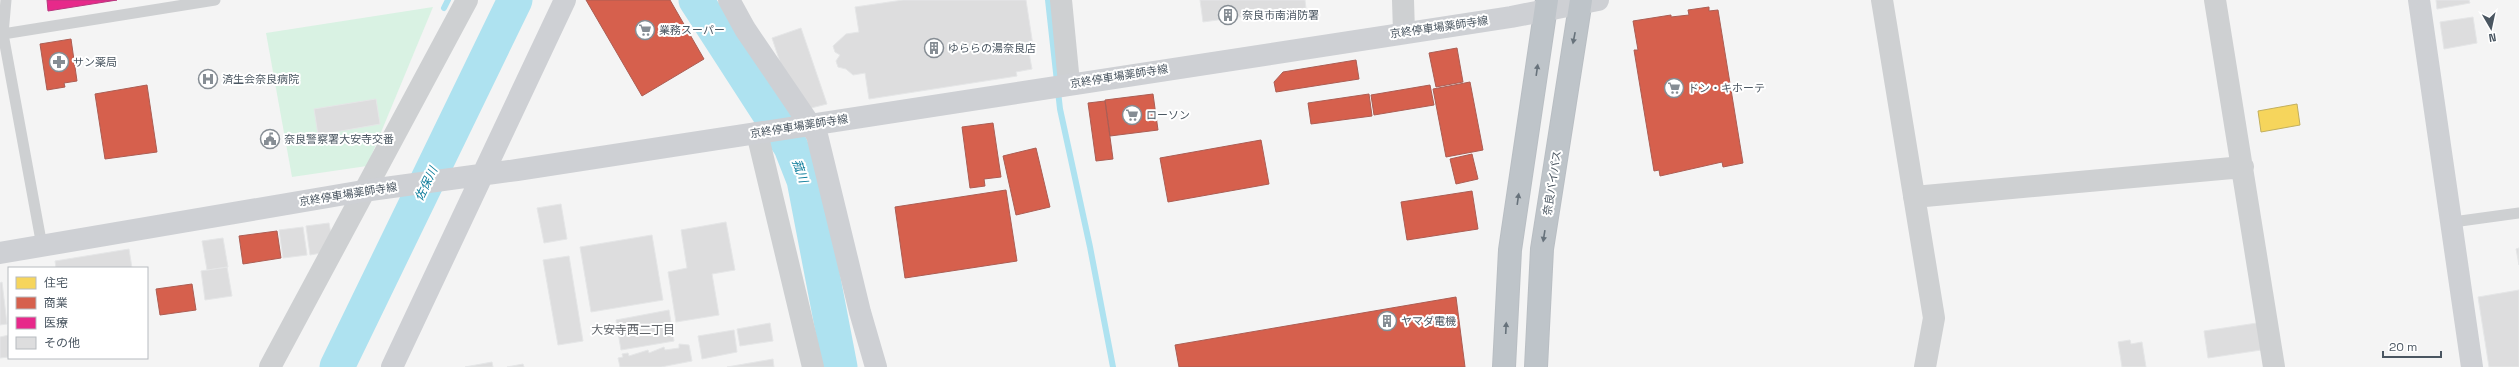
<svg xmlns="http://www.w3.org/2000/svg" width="2519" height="367" viewBox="0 0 2519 367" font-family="'Space Grotesk','Noto Sans JP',sans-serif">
<rect width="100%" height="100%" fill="#f4f4f4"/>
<path fill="#d9f2e3" d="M433,7L367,166L292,177L266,33Z"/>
<path fill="#f6d55c" stroke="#c2af5e" d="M2297,104L2300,125L2261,132L2258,111Z"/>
<path fill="#d6604d" stroke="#ac5d53" d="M586,0H670L704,59L642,96Z
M1709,7V11L1718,10L1743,163L1723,167L1722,162L1660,176L1659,170L1654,171L1634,50H1638L1633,21L1671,15V17L1689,15L1688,10Z
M71,39L77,81L64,83L65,87L47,90L40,44Z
M1457,48L1463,82L1436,87L1429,53Z
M1356,60L1359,79L1276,92L1274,82L1283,72Z
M1470,82L1483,150L1446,157L1433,89Z
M147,85L157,152L105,159L95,94Z
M1430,85L1434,105L1374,115L1371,95Z
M1153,94L1158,130L1110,136L1105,100Z
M1369,94L1372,116L1311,124L1308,103Z
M1105,101L1113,159L1096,161L1088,103Z
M993,123L1001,177L984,179L985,186L970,188L962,127Z
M1261,140L1269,184L1168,202L1160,158Z
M1036,148L1050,207L1016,215L1003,156Z
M1472,154L1478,179L1456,184L1450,159Z
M1006,190L1017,261L905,278L895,207Z
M1472,191L1478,229L1407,240L1401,202Z
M277,231L281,258L243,264L239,236Z
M192,284L196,310L160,315L156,289Z
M1456,297L1465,367H1179L1175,345Z"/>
<path fill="#e7298a" stroke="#b8367e" d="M47,0H117L48,11Z"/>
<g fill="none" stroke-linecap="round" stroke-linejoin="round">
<path stroke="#aee2f0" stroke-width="6" d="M1048,0L1060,109L1090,247L1113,367
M444,8L448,0"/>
<path stroke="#aee2f0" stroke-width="35" d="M696,0L791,147L804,180L840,367
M337,367L515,0"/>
</g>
<path fill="#ddddde" stroke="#e5e6e7" d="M903,0H1026L1034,52L1029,53L1032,69L1016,72L1017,76L869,99L865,73L853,75L846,69L838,67L836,61L840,55L835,52L833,46L846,34L859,32L855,7Z
M1200,0H1305L1306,8L1203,22Z
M2436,0H2469L2470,3L2437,9Z
M2473,17L2477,43L2444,49L2440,22Z
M801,28L827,104L811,108L783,71L772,38Z
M376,99L380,124L318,135L314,109Z
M561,204L567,239L544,243L537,208Z
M726,222L735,270L712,274L719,315L676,322L668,272L687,268L681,230Z
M329,223L331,234L321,253L310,255L306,226Z
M303,227L307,255L283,258L279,230Z
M652,235L663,300L591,312L580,247Z
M223,238L228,267L207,270L202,241Z
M2519,248V265L2516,249Z
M129,249L132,268H56L55,261Z
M569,256L583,341L558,345L543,260Z
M227,267L232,296L205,300L201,271Z
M2,282L7,324L0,325V283Z
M2519,290V367H2489L2478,297Z
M669,310L674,341L621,350L616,320Z
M770,323L773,341L740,346L737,329Z
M2257,323L2261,350L2208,358L2204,331Z
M734,330L737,352L702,359L698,336Z
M9,335V357L0,358V337Z
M2130,340L2131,344L2142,342L2146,367H2122L2118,342Z
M679,344L689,345L692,361L661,367H620L618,358L623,357L622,354L628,353L629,356L648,350L649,353L664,347L665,350L679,348Z
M773,359L774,367H727Z
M492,362L493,367H465Z
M523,364L524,367H507Z"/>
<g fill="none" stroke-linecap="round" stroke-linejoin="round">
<g stroke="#b9bec3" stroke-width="24">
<path id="highway" d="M1504,367L1510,250L1547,0
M1536,367L1542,249L1581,0"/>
</g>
<path stroke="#ced0d2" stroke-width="11" d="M6,0L3,34L42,246
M3,34L215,0
M2453,222L2519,213"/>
<path stroke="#ced0d2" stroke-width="22" d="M1061,0L1069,83
M1403,0L1404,32
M1882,0L1934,318L1925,367
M2215,0L2274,367
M757,133L813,367
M1914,197L2243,167
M270,367L467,0"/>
<path stroke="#ced0d4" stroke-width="22" d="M729,0L745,29L817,135L860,312L876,367
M2419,0L2472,367
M0,253L363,191L517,170L1511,17L1598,0
M392,367L565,0"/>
<use href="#highway" stroke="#bec4c9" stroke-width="22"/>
</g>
<defs><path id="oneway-solid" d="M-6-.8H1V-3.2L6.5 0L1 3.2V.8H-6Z"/></defs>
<g fill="#67727b">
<use href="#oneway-solid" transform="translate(1574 38) rotate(101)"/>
<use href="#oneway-solid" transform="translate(1537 70) rotate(-82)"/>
<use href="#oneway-solid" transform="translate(1518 199) rotate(-82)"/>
<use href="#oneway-solid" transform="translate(1544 236) rotate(99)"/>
<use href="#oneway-solid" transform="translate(1506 328) rotate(-87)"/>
</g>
<defs>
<g id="building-ring" transform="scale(1)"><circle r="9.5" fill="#fff" stroke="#868d94" stroke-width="1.5"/><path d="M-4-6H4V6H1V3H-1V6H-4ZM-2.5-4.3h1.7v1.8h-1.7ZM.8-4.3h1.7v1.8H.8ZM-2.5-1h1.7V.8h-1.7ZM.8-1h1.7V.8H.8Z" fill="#868d94"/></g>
<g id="supermarket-ring" transform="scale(1)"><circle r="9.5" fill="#fff" stroke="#868d94" stroke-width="1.5"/><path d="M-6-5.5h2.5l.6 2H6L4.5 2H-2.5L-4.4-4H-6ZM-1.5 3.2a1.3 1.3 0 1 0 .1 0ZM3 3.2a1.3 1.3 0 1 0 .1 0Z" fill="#868d94"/></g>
<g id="pharmacy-ring" transform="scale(1)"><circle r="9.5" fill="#fff" stroke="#868d94" stroke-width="1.5"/><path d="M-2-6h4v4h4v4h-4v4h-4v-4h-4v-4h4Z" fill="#868d94"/></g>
<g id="hospital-ring" transform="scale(1)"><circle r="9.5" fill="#fff" stroke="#868d94" stroke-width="1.5"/><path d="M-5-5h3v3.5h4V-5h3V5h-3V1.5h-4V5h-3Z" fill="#868d94"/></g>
<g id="civic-ring" transform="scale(1)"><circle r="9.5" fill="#fff" stroke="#868d94" stroke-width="1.5"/><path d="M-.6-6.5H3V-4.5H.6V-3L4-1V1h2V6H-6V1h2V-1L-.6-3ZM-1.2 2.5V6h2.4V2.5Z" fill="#868d94"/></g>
</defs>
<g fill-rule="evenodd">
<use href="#building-ring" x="1228" y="15"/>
<use href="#supermarket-ring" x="645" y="30"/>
<use href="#building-ring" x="934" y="48"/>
<use href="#pharmacy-ring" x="59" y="62"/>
<use href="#hospital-ring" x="208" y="79"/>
<use href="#supermarket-ring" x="1674" y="88"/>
<use href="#supermarket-ring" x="1132" y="115"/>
<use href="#civic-ring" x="270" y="139"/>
<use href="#building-ring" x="1387" y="321"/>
</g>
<g text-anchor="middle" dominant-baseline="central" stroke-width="4" stroke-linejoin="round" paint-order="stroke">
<g font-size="11" fill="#4a5661" stroke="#fff" text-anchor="start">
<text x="1242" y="15">奈良市南消防署</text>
<text x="659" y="30">業務スーパー</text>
<text x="948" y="48">ゆららの湯奈良店</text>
<text x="73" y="62">サン薬局</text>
<text x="222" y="79">済生会奈良病院</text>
<text x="1688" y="88">ドン・キホーテ</text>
<text x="1146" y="115">ローソン</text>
<text x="284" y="139">奈良警察署大安寺交番</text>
<text x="1401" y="321">ヤマダ電機</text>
</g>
<g font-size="11" fill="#4a5661" stroke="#fff">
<text transform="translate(1439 27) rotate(-8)">京終停車場薬師寺線</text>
<text transform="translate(1119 76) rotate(-9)">京終停車場薬師寺線</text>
<text transform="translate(799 126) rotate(-9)">京終停車場薬師寺線</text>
<text transform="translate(1552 183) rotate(-81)">奈良バイパス</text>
<text transform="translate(348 194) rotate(-9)">京終停車場薬師寺線</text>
</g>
<g font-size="12" font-style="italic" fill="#0c7c9b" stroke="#fff">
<text transform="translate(800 171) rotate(71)">菰川</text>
<text transform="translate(426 184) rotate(-64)">佐保川</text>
</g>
<g font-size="12" fill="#5f6368" stroke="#fff">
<text x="633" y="330">大安寺西二丁目</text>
</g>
</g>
<rect x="8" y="267" width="140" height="92" fill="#ffffff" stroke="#b7bbc0"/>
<rect x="16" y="277" width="20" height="12" fill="#f6d55c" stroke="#b7bbc0"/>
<text x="44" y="287" font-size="12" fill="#4a5661">住宅</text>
<rect x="16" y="297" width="20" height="12" fill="#d6604d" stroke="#b7bbc0"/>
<text x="44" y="307" font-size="12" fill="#4a5661">商業</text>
<rect x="16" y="317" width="20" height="12" fill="#e7298a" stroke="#b7bbc0"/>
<text x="44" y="327" font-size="12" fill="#4a5661">医療</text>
<rect x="16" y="337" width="20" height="12" fill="#ddddde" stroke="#b7bbc0"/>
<text x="44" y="347" font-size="12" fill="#4a5661">その他</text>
<g transform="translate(2491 28) rotate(171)" stroke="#ffffff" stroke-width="3" paint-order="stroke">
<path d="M0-3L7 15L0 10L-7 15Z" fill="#4a5661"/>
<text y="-6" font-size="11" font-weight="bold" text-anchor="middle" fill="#4a5661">N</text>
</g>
<path d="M2383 351v6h58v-6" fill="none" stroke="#4a5661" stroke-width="2"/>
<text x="2389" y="351" font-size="12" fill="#4a5661" stroke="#ffffff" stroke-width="3" paint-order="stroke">20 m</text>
</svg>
